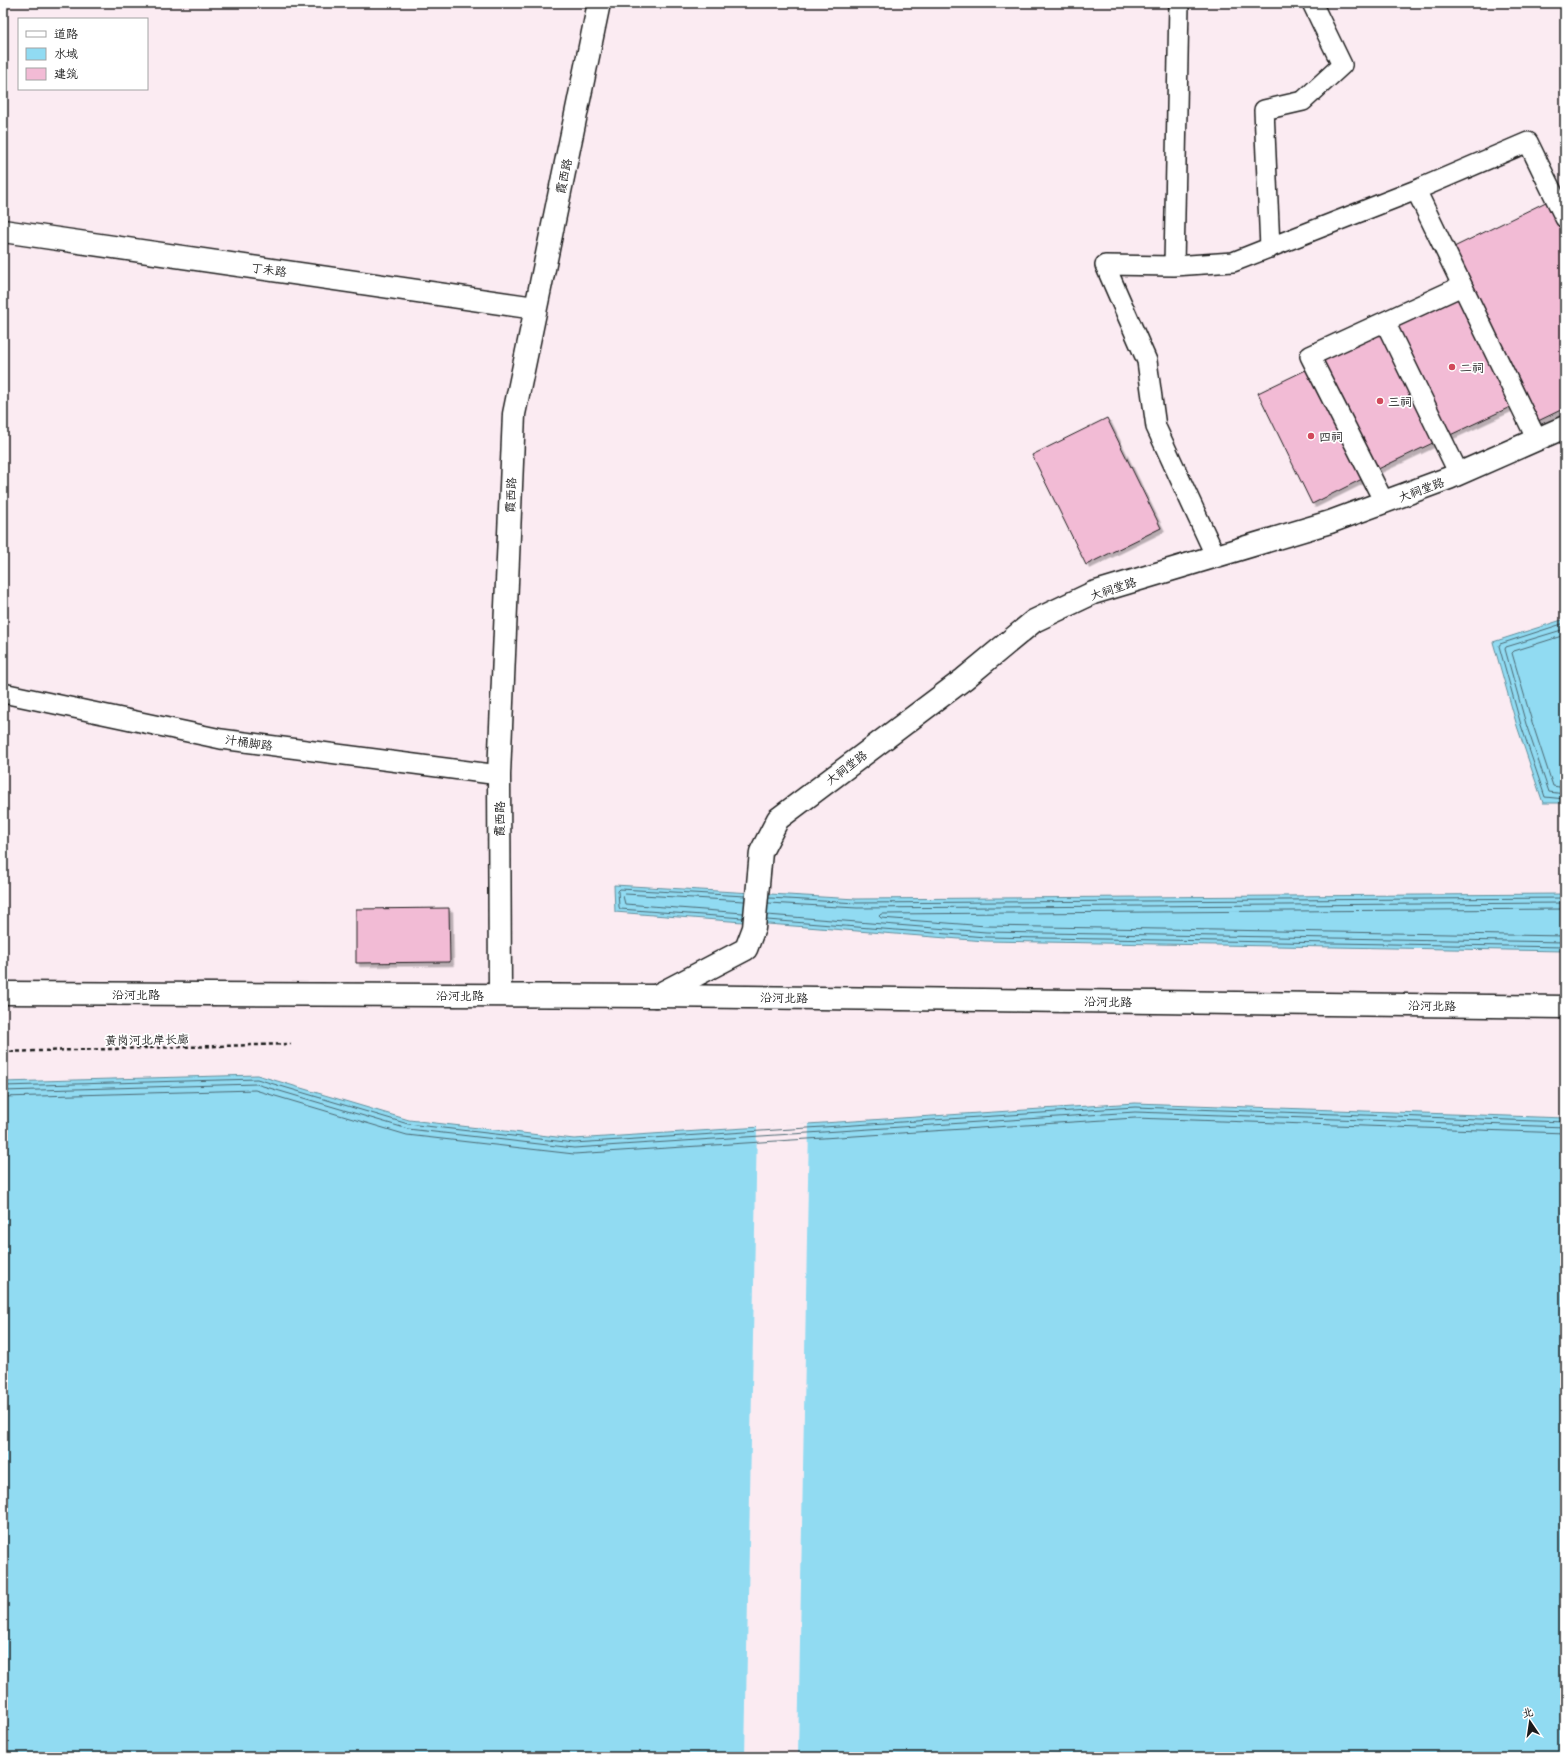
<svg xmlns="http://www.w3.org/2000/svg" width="1568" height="1760" viewBox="0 0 1568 1760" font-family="'Playpen Sans','LXGW WenKai TC',sans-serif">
<defs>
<filter id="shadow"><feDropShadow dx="3.5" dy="3.5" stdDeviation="0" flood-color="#0004"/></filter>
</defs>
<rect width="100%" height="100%" fill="#fbebf2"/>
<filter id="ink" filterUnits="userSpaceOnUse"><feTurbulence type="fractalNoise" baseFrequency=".025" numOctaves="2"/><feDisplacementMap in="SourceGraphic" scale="8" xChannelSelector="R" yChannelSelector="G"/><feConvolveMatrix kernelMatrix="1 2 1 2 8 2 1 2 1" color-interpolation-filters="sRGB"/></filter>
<g filter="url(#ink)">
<path fill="#91dbf2" stroke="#628f9c" d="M1565,619V803H1543L1517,726L1493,642Z
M614,885L856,899L1565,894V951L985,941L615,912Z
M257,1075L409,1120L574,1139L1135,1103L1565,1118V1757H3V1082Z"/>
<path fill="#fbebf2" d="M809,1123L798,1757H745L757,1126Z"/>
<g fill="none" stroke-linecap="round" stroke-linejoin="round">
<path stroke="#4b6872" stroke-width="1" d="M1565,623L1500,644L1499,646L1521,725L1545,797L1565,799
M1565,629L1506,647L1505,649L1526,724L1549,792L1565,794
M1565,635L1514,651L1512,653L1532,722L1553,786L1565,788
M769,898L857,903L1565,898
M768,903L857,908L1565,903
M1565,909L881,914L879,916L881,918L986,926L1565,936
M743,913L625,904L623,896L625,894L744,901
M767,915L986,932L1565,942
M743,918L620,909L619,907L618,891L620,889L745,896
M767,920L986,937L1565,947
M3,1086L257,1079L408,1124L574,1143L1135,1107L1565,1122
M3,1091L256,1084L408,1129L574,1148L1135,1112L1565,1127
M3,1097L255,1090L407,1135L574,1154L1135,1118L1565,1133"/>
</g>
<path fill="#f2bbd5" stroke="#1c1c1c" filter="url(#shadow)" d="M1550,200L1565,231V408L1536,422L1452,248Z
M1457,296L1510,407L1446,437L1393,327Z
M1386,330L1439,440L1374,471L1321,361Z
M1310,368L1364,478L1312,504L1258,393Z
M1107,418L1161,528L1086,565L1032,455Z
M449,908L450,962L356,963V909Z"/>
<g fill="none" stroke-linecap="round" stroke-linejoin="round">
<g stroke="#1c1c1c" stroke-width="22">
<path id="lane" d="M1179,3L1174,266L1105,265L1147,361L1156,427L1216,557
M1270,248L1264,110L1303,101L1342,65L1312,3
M1174,266L1233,262L1416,190
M1385,322L1459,474
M1537,440L1416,190L1528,142L1565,218
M1384,502L1310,356L1462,286
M3,693L221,739L499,775"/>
</g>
<g stroke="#1c1c1c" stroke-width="25">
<path id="street" d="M656,996L746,949L754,928L761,852L778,819L964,679L1034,621L1093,593L1330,522L1449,478L1565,427"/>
</g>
<g stroke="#1c1c1c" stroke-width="25">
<path id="secondary" d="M3,231L535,308
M3,993L656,996L1565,1007
M500,995L499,775L514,414L599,3"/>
</g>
<path stroke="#1c1c1c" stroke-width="2.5" stroke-dasharray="4 3" stroke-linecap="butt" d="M3,1052L291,1044"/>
<use href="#lane" stroke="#fff" stroke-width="19"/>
<use href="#street" stroke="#fff" stroke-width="22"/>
<use href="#secondary" stroke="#fff" stroke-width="22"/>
</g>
</g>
<g fill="#d1495b" stroke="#fff" stroke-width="1.5">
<circle cx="1452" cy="367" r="4"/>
<circle cx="1380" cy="401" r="4"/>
<circle cx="1311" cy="436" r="4"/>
</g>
<g text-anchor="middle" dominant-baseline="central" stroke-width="3.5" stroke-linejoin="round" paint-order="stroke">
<g font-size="12" fill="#1c1c1c" stroke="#fff">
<text transform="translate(563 176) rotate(-78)">霞西路</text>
<text transform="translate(269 269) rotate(8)">丁未路</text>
<text transform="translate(1421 489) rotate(-20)">大祠堂路</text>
<text transform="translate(510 495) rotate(-88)">霞西路</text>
<text transform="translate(1113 588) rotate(-18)">大祠堂路</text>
<text transform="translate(249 742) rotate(8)">汁桶脚路</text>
<text transform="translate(846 767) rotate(-37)">大祠堂路</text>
<text transform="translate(499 819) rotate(-90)">霞西路</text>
<text x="136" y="994">沿河北路</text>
<text x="460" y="995">沿河北路</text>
<text transform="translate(784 997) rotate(1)">沿河北路</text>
<text transform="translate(1108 1001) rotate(1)">沿河北路</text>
<text transform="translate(1432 1005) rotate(1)">沿河北路</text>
<text transform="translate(147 1039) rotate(-1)">黄岗河北岸长廊</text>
</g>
<g font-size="12" fill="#1c1c1c" stroke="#fff" text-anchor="start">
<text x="1460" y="367">二祠</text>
<text x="1388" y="401">三祠</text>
<text x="1319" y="436">四祠</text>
</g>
</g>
<rect width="1568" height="1760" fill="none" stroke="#fff" stroke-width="16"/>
<rect x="8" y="8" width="1552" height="1744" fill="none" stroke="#1c1c1c" stroke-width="1.5" filter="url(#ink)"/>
<rect x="18" y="18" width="130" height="72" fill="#ffffff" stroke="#a4a4a4"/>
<rect x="26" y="31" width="20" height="6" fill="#ffffff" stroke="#a4a4a4"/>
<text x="54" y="38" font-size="12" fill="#1c1c1c">道路</text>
<rect x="26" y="48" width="20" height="12" fill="#91dbf2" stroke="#a4a4a4"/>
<text x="54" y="58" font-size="12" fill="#1c1c1c">水域</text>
<rect x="26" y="68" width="20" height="12" fill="#f2bbd5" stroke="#a4a4a4"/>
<text x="54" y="78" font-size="12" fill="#1c1c1c">建筑</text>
<g transform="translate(1530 1722) rotate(347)" stroke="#ffffff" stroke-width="3" paint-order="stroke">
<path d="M0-3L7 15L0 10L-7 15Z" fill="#1c1c1c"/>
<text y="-6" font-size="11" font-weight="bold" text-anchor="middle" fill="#1c1c1c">北</text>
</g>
</svg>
